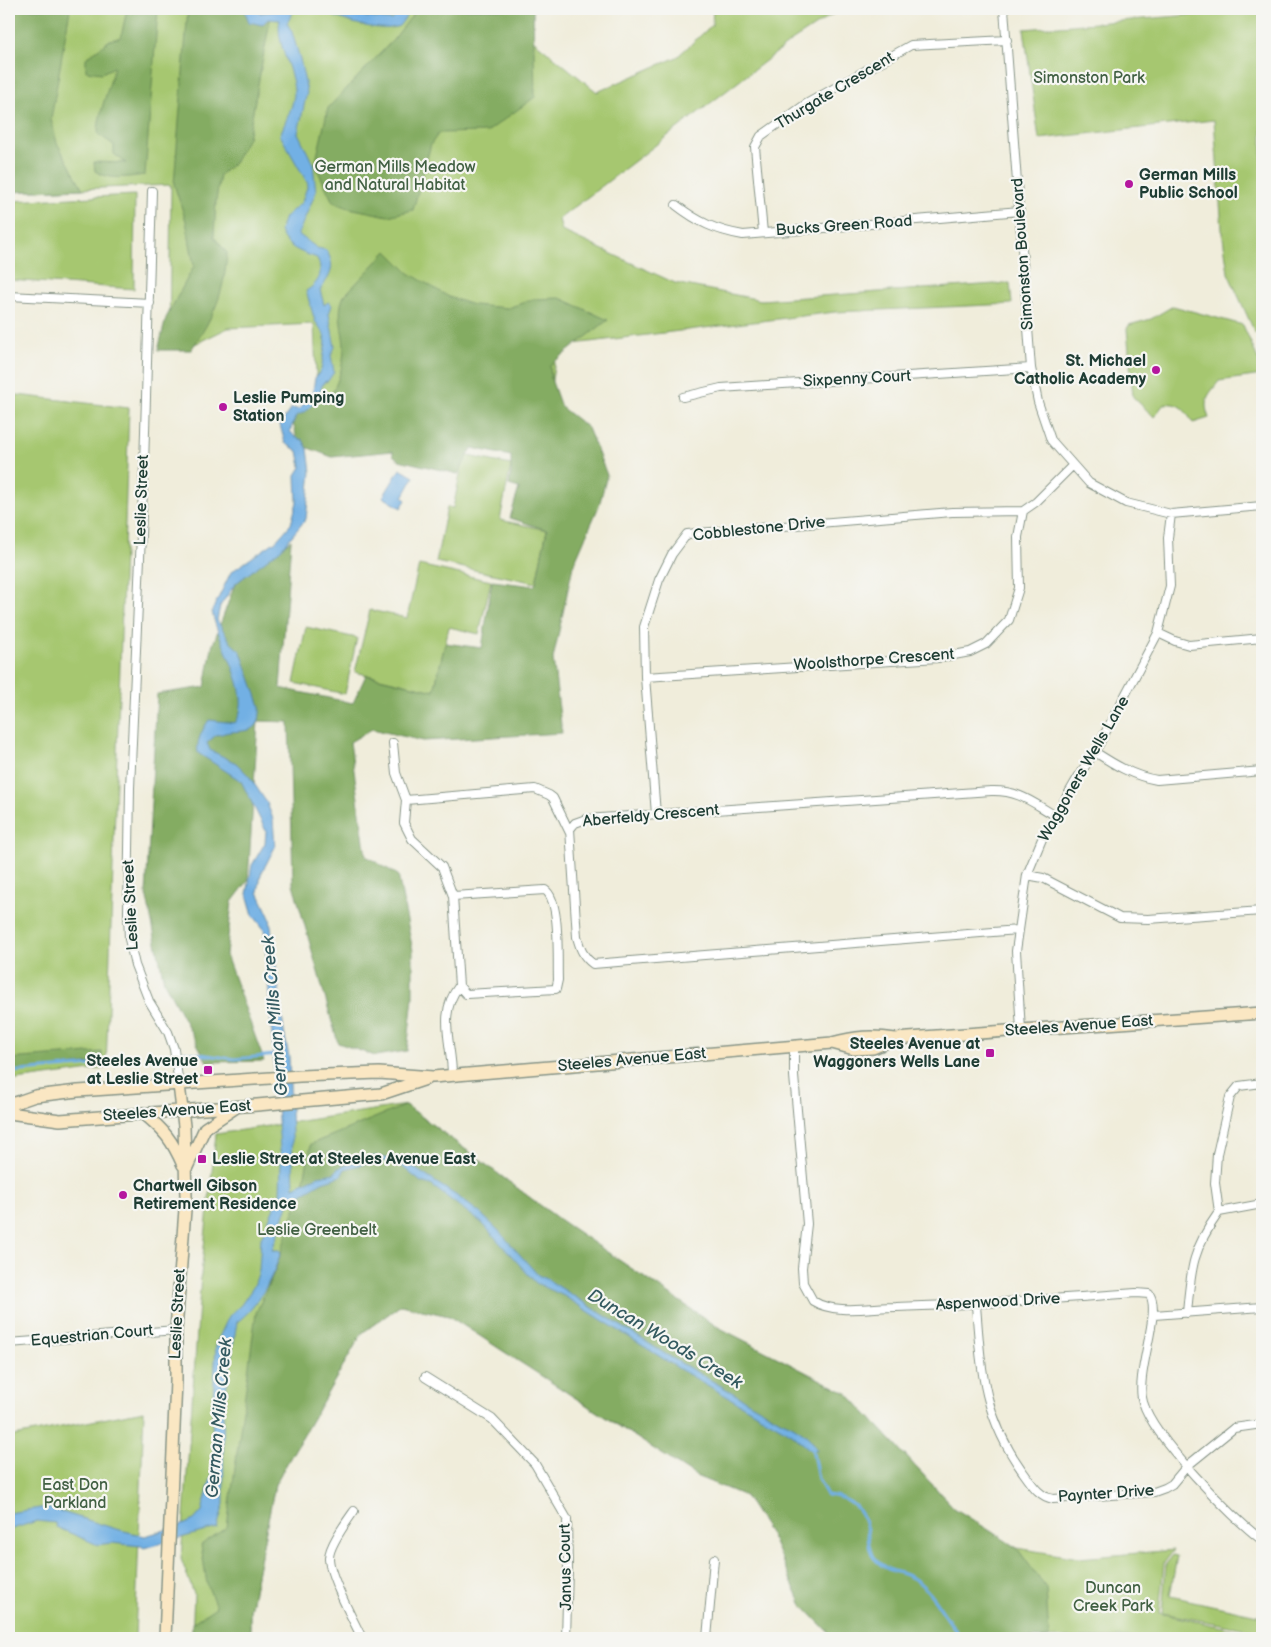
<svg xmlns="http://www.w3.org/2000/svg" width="1271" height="1647" viewBox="0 0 1271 1647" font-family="'Balsamiq Sans',sans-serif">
<rect width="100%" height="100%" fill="#f6f6f2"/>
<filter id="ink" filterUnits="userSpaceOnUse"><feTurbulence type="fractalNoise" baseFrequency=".02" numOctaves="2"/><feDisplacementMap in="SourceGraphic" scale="10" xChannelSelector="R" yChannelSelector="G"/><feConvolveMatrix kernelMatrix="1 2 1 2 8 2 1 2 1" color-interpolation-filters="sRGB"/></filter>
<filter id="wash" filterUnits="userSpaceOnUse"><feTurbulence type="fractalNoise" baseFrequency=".0096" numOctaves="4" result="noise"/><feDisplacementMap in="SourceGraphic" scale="20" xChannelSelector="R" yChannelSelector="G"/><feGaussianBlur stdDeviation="1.12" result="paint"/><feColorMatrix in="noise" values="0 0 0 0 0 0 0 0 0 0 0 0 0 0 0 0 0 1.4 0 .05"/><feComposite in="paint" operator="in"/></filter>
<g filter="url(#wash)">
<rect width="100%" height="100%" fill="#f0eddb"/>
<path fill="#a6c76f" stroke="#628252" d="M9,9H521L533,40L597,92L677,57L712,25L713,9H841L793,40L559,219L562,231L675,283L761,300L1010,283L1012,304L835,312L557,346L545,428L317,397L314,324L228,328L195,344H169L171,185L9,192Z
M1262,9V333H1255L1228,273L1222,230L1214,120L1039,139L1024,29Z
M135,195L134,289L9,280V201Z
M1173,306L1243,325L1262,368V375L1219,381C1208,396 1202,399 1209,418L1193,423C1185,410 1180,402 1164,404L1154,417L1133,397L1127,329L1129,325L1151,319Z
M9,394L129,408L106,1068L9,1081Z
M464,455L511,465L500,520L547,530L536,583L436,562L447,507L453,508Z
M419,565L491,581L479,634L449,627L434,691L355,672L370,610L407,618Z
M306,627L357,638L345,694L294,683Z
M406,1105L560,1220L716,1326L848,1394L954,1508L1017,1548L1079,1558L1174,1550L1164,1563L1159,1613L1262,1636V1638H834L802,1605L771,1536L745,1496L696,1476L449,1316L401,1305L362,1333L275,1484L250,1611V1638H192L194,1594L181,1559L201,1275L216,1134Z
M144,1411L135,1638H9V1437Z
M1173,1555L1177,1556L1170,1596L1262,1616V1632L1162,1613L1166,1564Z"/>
<path fill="#84ac62" stroke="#52744b" d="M9,9H70L51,119L57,143L83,189L9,192Z
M127,9H158L145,175C127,177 111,181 95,171L94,162L126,163L114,154V145L98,134C98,112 109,90 114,67L102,73L86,71V58L110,40L121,37Z
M188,9H271V15L248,138L234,163L220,175L216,201L214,237L227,253C224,296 214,315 191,350H158L166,318L194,266L186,221L174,184Z
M417,9H533L535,97L487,132L439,133L431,144L413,210L388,216L349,208L333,202L315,165L328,108L394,39Z
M387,251L409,273L449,297L473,305L508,308L533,299L560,298L608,320L550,365L551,379L561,407L588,428L607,475L599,506L573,566L553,659L562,733L423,741L372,729L350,742L366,856L398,875L413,951V998L407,1051L375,1056L338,1043L293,884L289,722L258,721L248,881L232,902L226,955L264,1061L207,1062L164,982L146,893L157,694L205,687L212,647L235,584L291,540L280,688L353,703L366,675L434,691L445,643L482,648L492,581L534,586L536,583L547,530L510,518L519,488L509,485L511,473V456L472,448L458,474L399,460L393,455V451L332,457L298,444L292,418L317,397L329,399C338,383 344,365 344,346C343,329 336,312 344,296Z
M102,1052V1062L9,1073V1059Z
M406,1105L560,1220L716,1326L848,1394L954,1508L1017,1548L1046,1588L1049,1638H834L802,1605L771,1536L745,1496L696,1476L449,1316L401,1305L362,1333L275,1484L250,1611V1638H192V1623L216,1607L207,1584L201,1545L227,1527L256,1313L276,1268L304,1180L311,1144Z"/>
<path fill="#72b0e4" stroke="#48768c" d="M244,9H256L260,13L295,9L287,23L292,32L300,59L307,92L298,133L313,164L316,192L298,234L317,248L326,250C337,267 330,276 320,290L324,305L328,302L332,305L329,314L335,347L331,355L334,372L328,381L324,382C317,397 313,410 296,416L290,431L295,437L303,440L308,449L311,472L306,519L281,549L235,584L220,606L217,620L231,643L241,652L260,706C261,732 251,730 231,732C225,732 221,735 216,735L207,743L210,750L236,763L249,776L267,803L273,819L275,847L261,874L258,892L270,918L284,1032L289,1057L294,1187L318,1176L335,1173L337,1169L351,1163L375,1156L405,1162L460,1198L480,1213L498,1230L538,1275L547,1279L667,1355L782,1421C794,1425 814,1438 817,1451L810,1450L792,1434L681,1370L564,1296L536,1283L482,1223L431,1185L421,1182L400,1165L378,1160L345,1169L341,1176L322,1182L295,1198L288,1205L272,1250H279L281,1252C273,1277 258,1307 237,1322C232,1348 231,1375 223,1399L224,1504L217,1528L144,1548L141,1546L111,1543L98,1545L56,1527L55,1523L37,1521L9,1530V1513L46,1507L116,1529L145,1536L185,1524L194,1520L202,1511L214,1467L212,1418L216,1344L229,1316L241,1305L254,1286L259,1271L261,1238L280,1194L281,1163L265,938L264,929L253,915L247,894L252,865L265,843L266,831L241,781L198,753C196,742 202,730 209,720L235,723C256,693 217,644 212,611L231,572L276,541L291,524L297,502L296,475L301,467L298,451L285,443L280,425L291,408L299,409L312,396L315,378L321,370L326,342L323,332L315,321L306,291C319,283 324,273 317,258C301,252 286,248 280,231L285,217L302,202L308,184L280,135C285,122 295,104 294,90C292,68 275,40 280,20L268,19L262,25L249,22Z
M319,9H346L366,17L392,20L396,16L397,9H406V17L399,26C380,34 336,19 319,9Z
M400,469L414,477L403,497L406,500L401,508L383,497Z"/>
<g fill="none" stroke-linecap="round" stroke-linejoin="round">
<path stroke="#72b0e4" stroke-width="3" d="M185,1052L235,1059L276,1055
M9,1072L104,1064
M812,1448L818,1479L827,1495C853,1497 865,1512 868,1536C869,1543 869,1553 874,1558C890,1576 902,1569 917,1581C934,1593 947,1622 962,1638"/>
</g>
</g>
<g filter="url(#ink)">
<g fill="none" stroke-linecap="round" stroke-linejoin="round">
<g stroke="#889588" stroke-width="10">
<path id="minor" d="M1004,9L1031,368L1038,402L1051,440L1089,483L1126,503L1171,514L1262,506
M152,191L144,466L130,788L128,912L129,939L135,965L149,1001L168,1032L174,1049L179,1085
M676,205C698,222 715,230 743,235L1020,211
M763,233L755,147L761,136L806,104L911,45L1007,40
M9,296L150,303
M683,397L721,388L1031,368
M1158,633L1175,641L1189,645L1262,638
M645,677L938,658L970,652L986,644L1009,620L1019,588L1018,537L1023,511
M393,743L396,773L406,800L404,823L412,839L442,867L453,896L459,986C437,1014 452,1043 452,1075
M1095,752C1115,765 1133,776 1157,780L1262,771
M406,800L535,789L549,795L553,798L570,833
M656,814L645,677L644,627L659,580L672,554L687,534L952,512L1023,511L1036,502L1072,466
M1027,875L1043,878L1120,918L1148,919L1262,911
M453,896L545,890C561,900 557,961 558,980L556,989L466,994L459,986
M1018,930L593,964C583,957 580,948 577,937L570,829L575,823L586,819L991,791C1019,790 1033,803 1056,816
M1021,1030L1016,951L1027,875L1042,839L1081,772L1095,752L1158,633L1170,586L1168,538L1171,514
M794,1046V1076L807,1224L802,1268L803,1283L813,1301C835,1315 871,1307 896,1307C976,1305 1056,1299 1136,1293L1149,1294C1163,1310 1134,1375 1143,1402C1153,1437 1232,1518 1262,1540
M1219,1212L1262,1204
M976,1305C981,1370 983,1416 1023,1472C1032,1484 1038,1496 1053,1499L1154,1492L1165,1488L1172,1484L1187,1466L1234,1428L1262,1424
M1187,1313C1191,1268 1192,1250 1219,1212L1215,1183L1217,1154L1230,1097L1239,1086L1262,1083
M1154,1315L1262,1307
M9,1343L176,1330
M425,1377L492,1419L535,1464L567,1519L568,1568L566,1638
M354,1511C347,1521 328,1547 329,1559C330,1577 353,1620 362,1638
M707,1638L714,1559"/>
</g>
<g stroke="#889588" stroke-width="14">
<path id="secondary" d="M832,1043L854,1049L873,1048L895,1039
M9,1105L35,1096L78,1091L300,1076L379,1073L433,1077L832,1043C855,1037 872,1035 895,1039L1262,1013
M9,1113L60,1120L257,1105L381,1094L426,1079
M143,1113C164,1130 172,1140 183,1165
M187,1167L205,1128L235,1108
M165,1638L176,1381V1330L186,1196L184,1126L179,1085"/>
</g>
<use href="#minor" stroke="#fff" stroke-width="8"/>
<use href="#secondary" stroke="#fae7c3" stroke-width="11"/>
</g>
</g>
<g fill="#b5179e" stroke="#f6f6f2" stroke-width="2">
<circle cx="1129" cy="184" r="5"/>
<circle cx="1156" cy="370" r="5"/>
<circle cx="223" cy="407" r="5"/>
<rect x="985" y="1048" width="10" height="10" rx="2.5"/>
<rect x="203" y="1065" width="10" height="10" rx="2.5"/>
<rect x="197" y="1154" width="10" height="10" rx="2.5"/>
<circle cx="123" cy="1195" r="5"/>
</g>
<g text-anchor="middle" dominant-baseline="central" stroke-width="4.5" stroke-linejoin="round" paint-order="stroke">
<g font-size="16" fill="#416043" stroke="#f6f6f2">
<text x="1089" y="78">Simonston Park</text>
<text x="395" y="167">German Mills Meadow<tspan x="395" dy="18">and Natural Habitat</tspan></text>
<text x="317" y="1230">Leslie Greenbelt</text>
<text x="75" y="1485">East Don<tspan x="75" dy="18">Parkland</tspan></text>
<text x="1113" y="1588">Duncan<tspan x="1113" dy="18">Creek Park</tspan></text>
</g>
<g font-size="16" fill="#1f3d34" stroke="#f6f6f2">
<text transform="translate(835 91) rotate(-31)">Thurgate Crescent</text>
<text transform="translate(844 226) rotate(-4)">Bucks Green Road</text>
<text transform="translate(1023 254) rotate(-94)">Simonston Boulevard</text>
<text transform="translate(857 379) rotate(-3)">Sixpenny Court</text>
<text transform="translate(142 500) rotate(-88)">Leslie Street</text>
<text transform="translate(759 529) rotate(-6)">Cobblestone Drive</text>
<text transform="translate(874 660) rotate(-4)">Woolsthorpe Crescent</text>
<text transform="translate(1084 769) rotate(-60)">Waggoners Wells Lane</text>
<text transform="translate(651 816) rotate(-5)">Aberfeldy Crescent</text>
<text transform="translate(131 905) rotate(-93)">Leslie Street</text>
<text transform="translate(1079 1026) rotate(-4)">Steeles Avenue East</text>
<text transform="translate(632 1060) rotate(-5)">Steeles Avenue East</text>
<text transform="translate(177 1111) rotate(-4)">Steeles Avenue East</text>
<text transform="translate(998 1302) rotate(-3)">Aspenwood Drive</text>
<text transform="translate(178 1314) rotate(-87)">Leslie Street</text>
<text transform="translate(92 1336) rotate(-5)">Equestrian Court</text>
<text transform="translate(1106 1494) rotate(-4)">Paynter Drive</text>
<text transform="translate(566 1567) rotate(-91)">Janus Court</text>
</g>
<g font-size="16" font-weight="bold" fill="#1f3d34" stroke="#f6f6f2" text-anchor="start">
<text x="1139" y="175">German Mills<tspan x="1139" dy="18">Public School</tspan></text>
<text x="1146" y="361" text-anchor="end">St. Michael<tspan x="1146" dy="18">Catholic Academy</tspan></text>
<text x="233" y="398">Leslie Pumping<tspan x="233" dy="18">Station</tspan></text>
<text x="980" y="1044" text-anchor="end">Steeles Avenue at<tspan x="980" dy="18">Waggoners Wells Lane</tspan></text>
<text x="198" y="1061" text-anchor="end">Steeles Avenue<tspan x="198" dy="18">at Leslie Street</tspan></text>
<text x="212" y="1159">Leslie Street at Steeles Avenue East</text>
<text x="133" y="1186">Chartwell Gibson<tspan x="133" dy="18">Retirement Residence</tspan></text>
</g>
<g font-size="18" font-style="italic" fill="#345a60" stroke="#f6f6f2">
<text transform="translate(275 1016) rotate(-95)">German Mills Creek</text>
<text transform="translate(665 1339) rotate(31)">Duncan Woods Creek</text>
<text transform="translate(219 1418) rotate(-85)">German Mills Creek</text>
</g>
</g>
<rect width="1271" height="1647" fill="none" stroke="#f6f6f2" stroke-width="30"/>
</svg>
